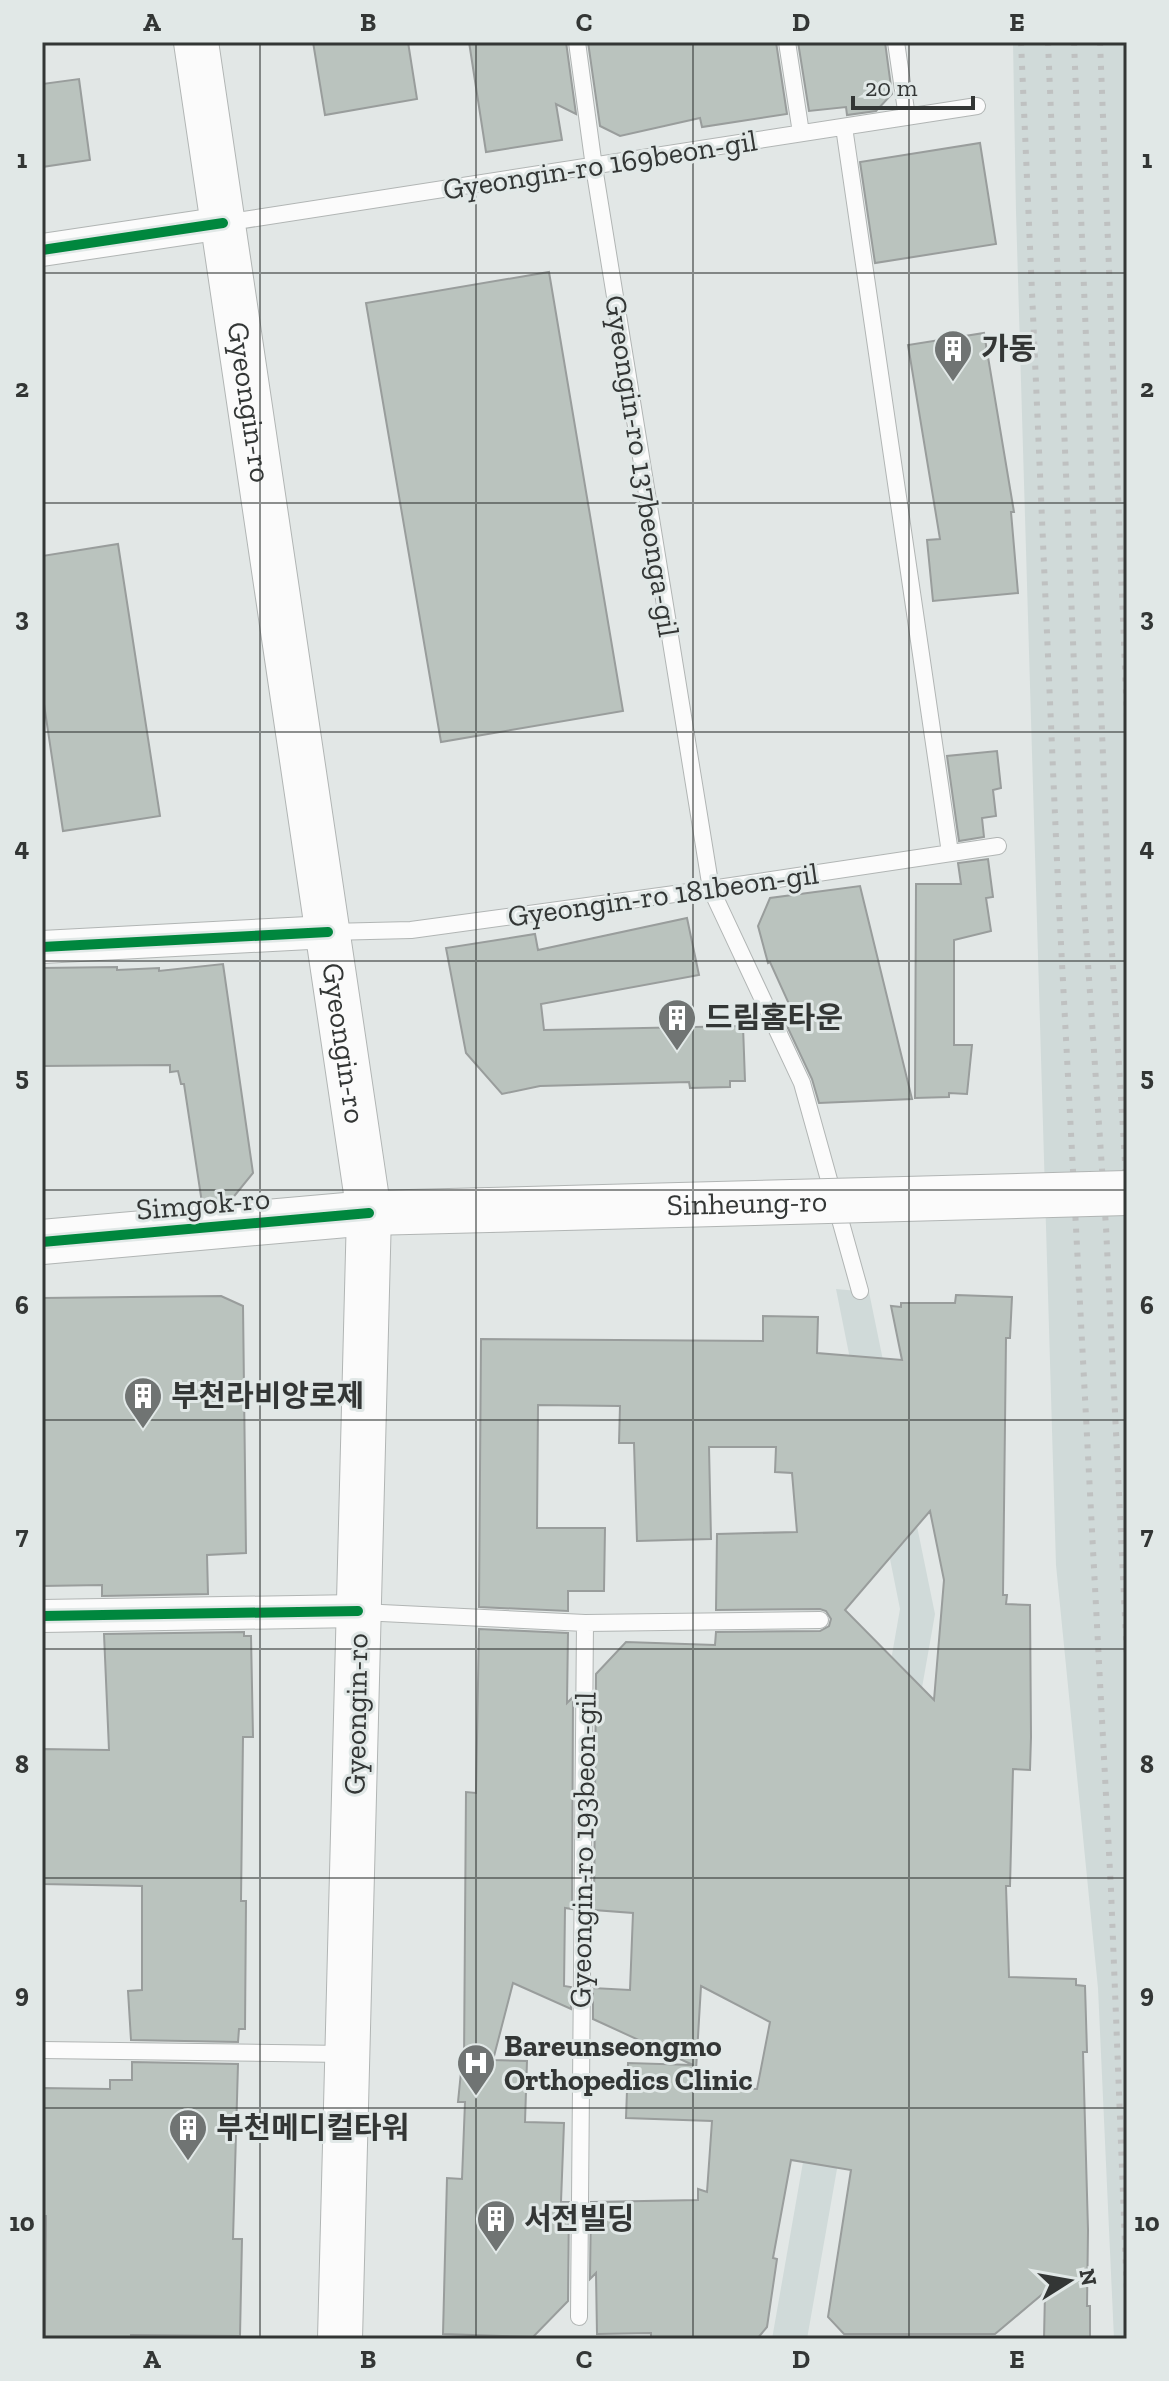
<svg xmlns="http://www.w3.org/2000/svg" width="1169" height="2381" viewBox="0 0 1169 2381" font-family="'Zilla Slab','Noto Sans KR',serif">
<rect width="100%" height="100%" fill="#e2e7e6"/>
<path fill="#d0dad9" d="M1013,42H1125L1127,2339H1114L1098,1988L1056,1565L1016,212Z
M836,1289L869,1292L935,1614L807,2339H772L900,1609Z"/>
<path fill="#bac3be" stroke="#999d9c" stroke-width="2" fill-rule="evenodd" d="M313,42H408L417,99L325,115Z
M469,42H566L576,114L556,104L562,140L486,152Z
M588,42H776L787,114L702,127L700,118L620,136L600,126Z
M798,42H885L892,94L876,111L847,115L846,107L809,111Z
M79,79L90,160L42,167V84Z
M980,143L996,244L875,263L860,162Z
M549,272L623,711L441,742L366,303Z
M984,333L1014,512H1011L1018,593L933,601L927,540L940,539L908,345Z
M118,544L160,816L63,831L42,691V556Z
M997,751L1001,788L993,790L996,816L982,818L984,837L959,841L947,756Z
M988,859L993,897L986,898L991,931L954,940V1045H972L967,1094L949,1093V1097L915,1098L916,884H961L958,863Z
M860,886L912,1099L819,1103L812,1079L787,1026H799L770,962L768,963L758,926L770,898Z
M687,918L699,975L541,1004L544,1030L743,1026L745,1081H730V1087L690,1088L689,1082L540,1086L502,1094L466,1053L446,948L535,934L538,950Z
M223,964L253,1173L231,1200L202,1203L184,1084H181L178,1071L170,1072V1065L42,1066V968L117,967V970L159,968V971Z
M956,1295L1012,1297L1010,1338H1006L1003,1595H1007L1006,1604L1030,1605L1031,1737L1030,1770L1013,1769L1010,1886H1006L1009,1977L1076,1979V1985L1085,1986L1087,2052H1083L1088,2230L1087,2306H1090V2339H1044L1045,2292L995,2334H844L828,2317L851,2170L791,2160L773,2258L777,2259L767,2327L757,2339H651V2333L597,2334L596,2273L590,2279L591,2202L698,2200V2189L707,2192L712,2121L626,2118L628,2063L693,2065L593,2019V1988L630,1990L633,1913L594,1910L596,1674L626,1642L715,1645L716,1632L820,1631L829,1626L831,1619L826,1611L820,1609L716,1610L717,1534L797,1532L792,1473L775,1472L776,1447H709L711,1539L637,1541L634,1443H619L620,1406L538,1405L537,1528H605L604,1591H568V1611L479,1607L481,1339L763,1341V1316L818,1317L817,1353L902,1360L891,1306L901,1307V1303H955ZM930,1511L944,1580L934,1700L845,1610ZM701,1986L770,2022L757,2089L695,2087Z
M221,1296L243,1306L246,1553L207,1555L208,1594L102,1596V1585L42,1586V1298Z
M479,1629L568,1633L567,1703L573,1697L572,1909L565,1908L564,1986L571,1987V2009L513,1983L493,2060L527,2061L525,2122L564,2123L561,2202H569L568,2301L533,2337L443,2334L447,2178L462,2179L465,2102H458L462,2062H464L466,1792L476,1793Z
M244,1632V1636H251L253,1737H243L241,1901H246L245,2029H239L238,2042L131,2040L128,1991L142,1990V1886L42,1884V1749L109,1750L104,1634Z
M132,2062L238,2064L233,2239H242L240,2336L131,2335V2337L45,2338L46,2216H42L43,2088L110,2089V2080H132Z"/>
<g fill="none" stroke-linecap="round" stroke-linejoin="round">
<g stroke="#b1b5b4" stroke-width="18">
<path id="lane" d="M577,42L594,167L711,889L802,1083L860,1291
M787,42L801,133
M896,42L907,117
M844,127L950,853
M224,223L977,106
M329,932L411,930L711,889L998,846
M361,1612L585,1623L820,1620
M42,2050L345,2054
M579,2317L585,1623"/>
</g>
<g stroke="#b1b5b4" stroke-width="34">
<path id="street" d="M42,250L223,223
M42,947L328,932
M42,1616L358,1611"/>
</g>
<g stroke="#b1b5b4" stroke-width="46">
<path id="secondary" d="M42,1242L369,1213"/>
</g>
<g stroke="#b1b5b4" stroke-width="46">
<g id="primary">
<path id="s1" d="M196,42L369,1213L340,2339"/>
<path d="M369,1213L489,1210"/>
</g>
</g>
<use href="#lane" stroke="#fbfbfb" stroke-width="16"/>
<use href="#street" stroke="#fbfbfb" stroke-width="32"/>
<use href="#secondary" stroke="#fbfbfb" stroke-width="44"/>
<use href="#primary" stroke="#fbfbfb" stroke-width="44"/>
<path stroke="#bfc1c1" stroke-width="6" stroke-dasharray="4 8" stroke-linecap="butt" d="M1021,42L1059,906L1111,1890L1127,2295
M1048,42L1084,905L1106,1227L1127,1658
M1074,42L1109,904L1127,1194
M1100,42L1127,719"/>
<g stroke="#b1b5b4" stroke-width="46" stroke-linecap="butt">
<g id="primary-bridge">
<path id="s2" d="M489,1210L1127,1193"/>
</g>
</g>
<use href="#primary-bridge" stroke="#fbfbfb" stroke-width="44"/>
<g stroke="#e1e8e7" stroke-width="15">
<path id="cycleway" d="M42,250L223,223
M42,947L328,932
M42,1242L369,1213
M42,1616L358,1611"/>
</g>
<use href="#cycleway" stroke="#00873e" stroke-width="10"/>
</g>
<path fill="none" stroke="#333635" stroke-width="2" stroke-opacity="0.55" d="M260,42V2339M476,42V2339M693,42V2339M909,42V2339M42,273H1127M42,503H1127M42,732H1127M42,961H1127M42,1190H1127M42,1420H1127M42,1649H1127M42,1878H1127M42,2108H1127"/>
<defs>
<g id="building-pin" transform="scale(2)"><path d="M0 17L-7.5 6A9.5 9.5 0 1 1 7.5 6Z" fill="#707473" stroke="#e1e8e7"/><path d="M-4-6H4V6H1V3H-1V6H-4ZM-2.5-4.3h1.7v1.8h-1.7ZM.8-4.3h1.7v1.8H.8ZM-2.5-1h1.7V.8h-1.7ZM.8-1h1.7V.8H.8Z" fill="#fff"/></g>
<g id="hospital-pin" transform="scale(2)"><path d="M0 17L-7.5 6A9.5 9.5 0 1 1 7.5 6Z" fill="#707473" stroke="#e1e8e7"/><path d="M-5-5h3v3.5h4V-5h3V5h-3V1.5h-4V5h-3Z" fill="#fff"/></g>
</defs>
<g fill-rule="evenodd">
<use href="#building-pin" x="953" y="349"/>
<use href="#building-pin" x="677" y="1018"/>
<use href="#building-pin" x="143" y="1396"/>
<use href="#hospital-pin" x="476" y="2063"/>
<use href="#building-pin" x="188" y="2128"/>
<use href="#building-pin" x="496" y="2219"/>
</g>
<g text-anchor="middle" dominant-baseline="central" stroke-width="6" stroke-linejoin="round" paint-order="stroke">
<g font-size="30" fill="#333635" stroke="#e1e8e7">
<text transform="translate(600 165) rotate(-9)">Gyeongin-ro 169beon-gil</text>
<text stroke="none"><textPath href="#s1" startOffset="364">Gyeongin-ro</textPath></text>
<text transform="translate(642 466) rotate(81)">Gyeongin-ro 137beonga-gil</text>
<text transform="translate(663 895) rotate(-8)">Gyeongin-ro 181beon-gil</text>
<text stroke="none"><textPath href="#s1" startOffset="1012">Gyeongin-ro</textPath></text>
<text stroke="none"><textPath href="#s2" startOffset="258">Sinheung-ro</textPath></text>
<text transform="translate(203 1204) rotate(-5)">Simgok-ro</text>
<text transform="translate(356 1714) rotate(-89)">Gyeongin-ro</text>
<text transform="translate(583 1850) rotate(-89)">Gyeongin-ro 193beon-gil</text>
</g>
<g font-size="30" font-weight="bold" fill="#333635" stroke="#e1e8e7" text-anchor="start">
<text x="981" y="349">가동</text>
<text x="705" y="1018">드림홈타운</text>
<text x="171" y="1396">부천라비앙로제</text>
<text x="504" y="2046">Bareunseongmo<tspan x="504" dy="34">Orthopedics Clinic</tspan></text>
<text x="216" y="2128">부천메디컬타워</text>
<text x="524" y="2219">서전빌딩</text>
</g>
</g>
<rect width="1169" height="2381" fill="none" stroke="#e1e8e7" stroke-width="88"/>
<g transform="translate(1069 2281) rotate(79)" stroke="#e1e8e7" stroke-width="6" paint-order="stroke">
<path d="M0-6L14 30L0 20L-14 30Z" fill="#333635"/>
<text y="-12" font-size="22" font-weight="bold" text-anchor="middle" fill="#333635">N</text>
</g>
<path d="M853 96v12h120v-12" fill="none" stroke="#333635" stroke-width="4"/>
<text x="865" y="96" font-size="24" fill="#333635" stroke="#e1e8e7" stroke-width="6" paint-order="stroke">20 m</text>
<rect x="44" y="44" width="1081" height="2293" fill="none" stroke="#333635" stroke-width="3"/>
<g font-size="26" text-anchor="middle" font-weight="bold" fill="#333635">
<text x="152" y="31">A</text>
<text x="368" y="31">B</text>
<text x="584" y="31">C</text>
<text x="801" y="31">D</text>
<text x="1017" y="31">E</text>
<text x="22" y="168">1</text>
<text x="1147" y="168">1</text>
<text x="22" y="397">2</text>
<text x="1147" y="397">2</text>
<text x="22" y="626">3</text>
<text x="1147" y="626">3</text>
<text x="22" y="856">4</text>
<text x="1147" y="856">4</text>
<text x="22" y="1085">5</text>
<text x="1147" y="1085">5</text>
<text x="22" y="1314">6</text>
<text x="1147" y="1314">6</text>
<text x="22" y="1544">7</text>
<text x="1147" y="1544">7</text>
<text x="22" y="1773">8</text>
<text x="1147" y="1773">8</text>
<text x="22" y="2002">9</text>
<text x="1147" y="2002">9</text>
<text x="22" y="2231">10</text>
<text x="1147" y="2231">10</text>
<text x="152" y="2368">A</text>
<text x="368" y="2368">B</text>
<text x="584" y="2368">C</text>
<text x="801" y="2368">D</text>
<text x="1017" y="2368">E</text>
</g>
</svg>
